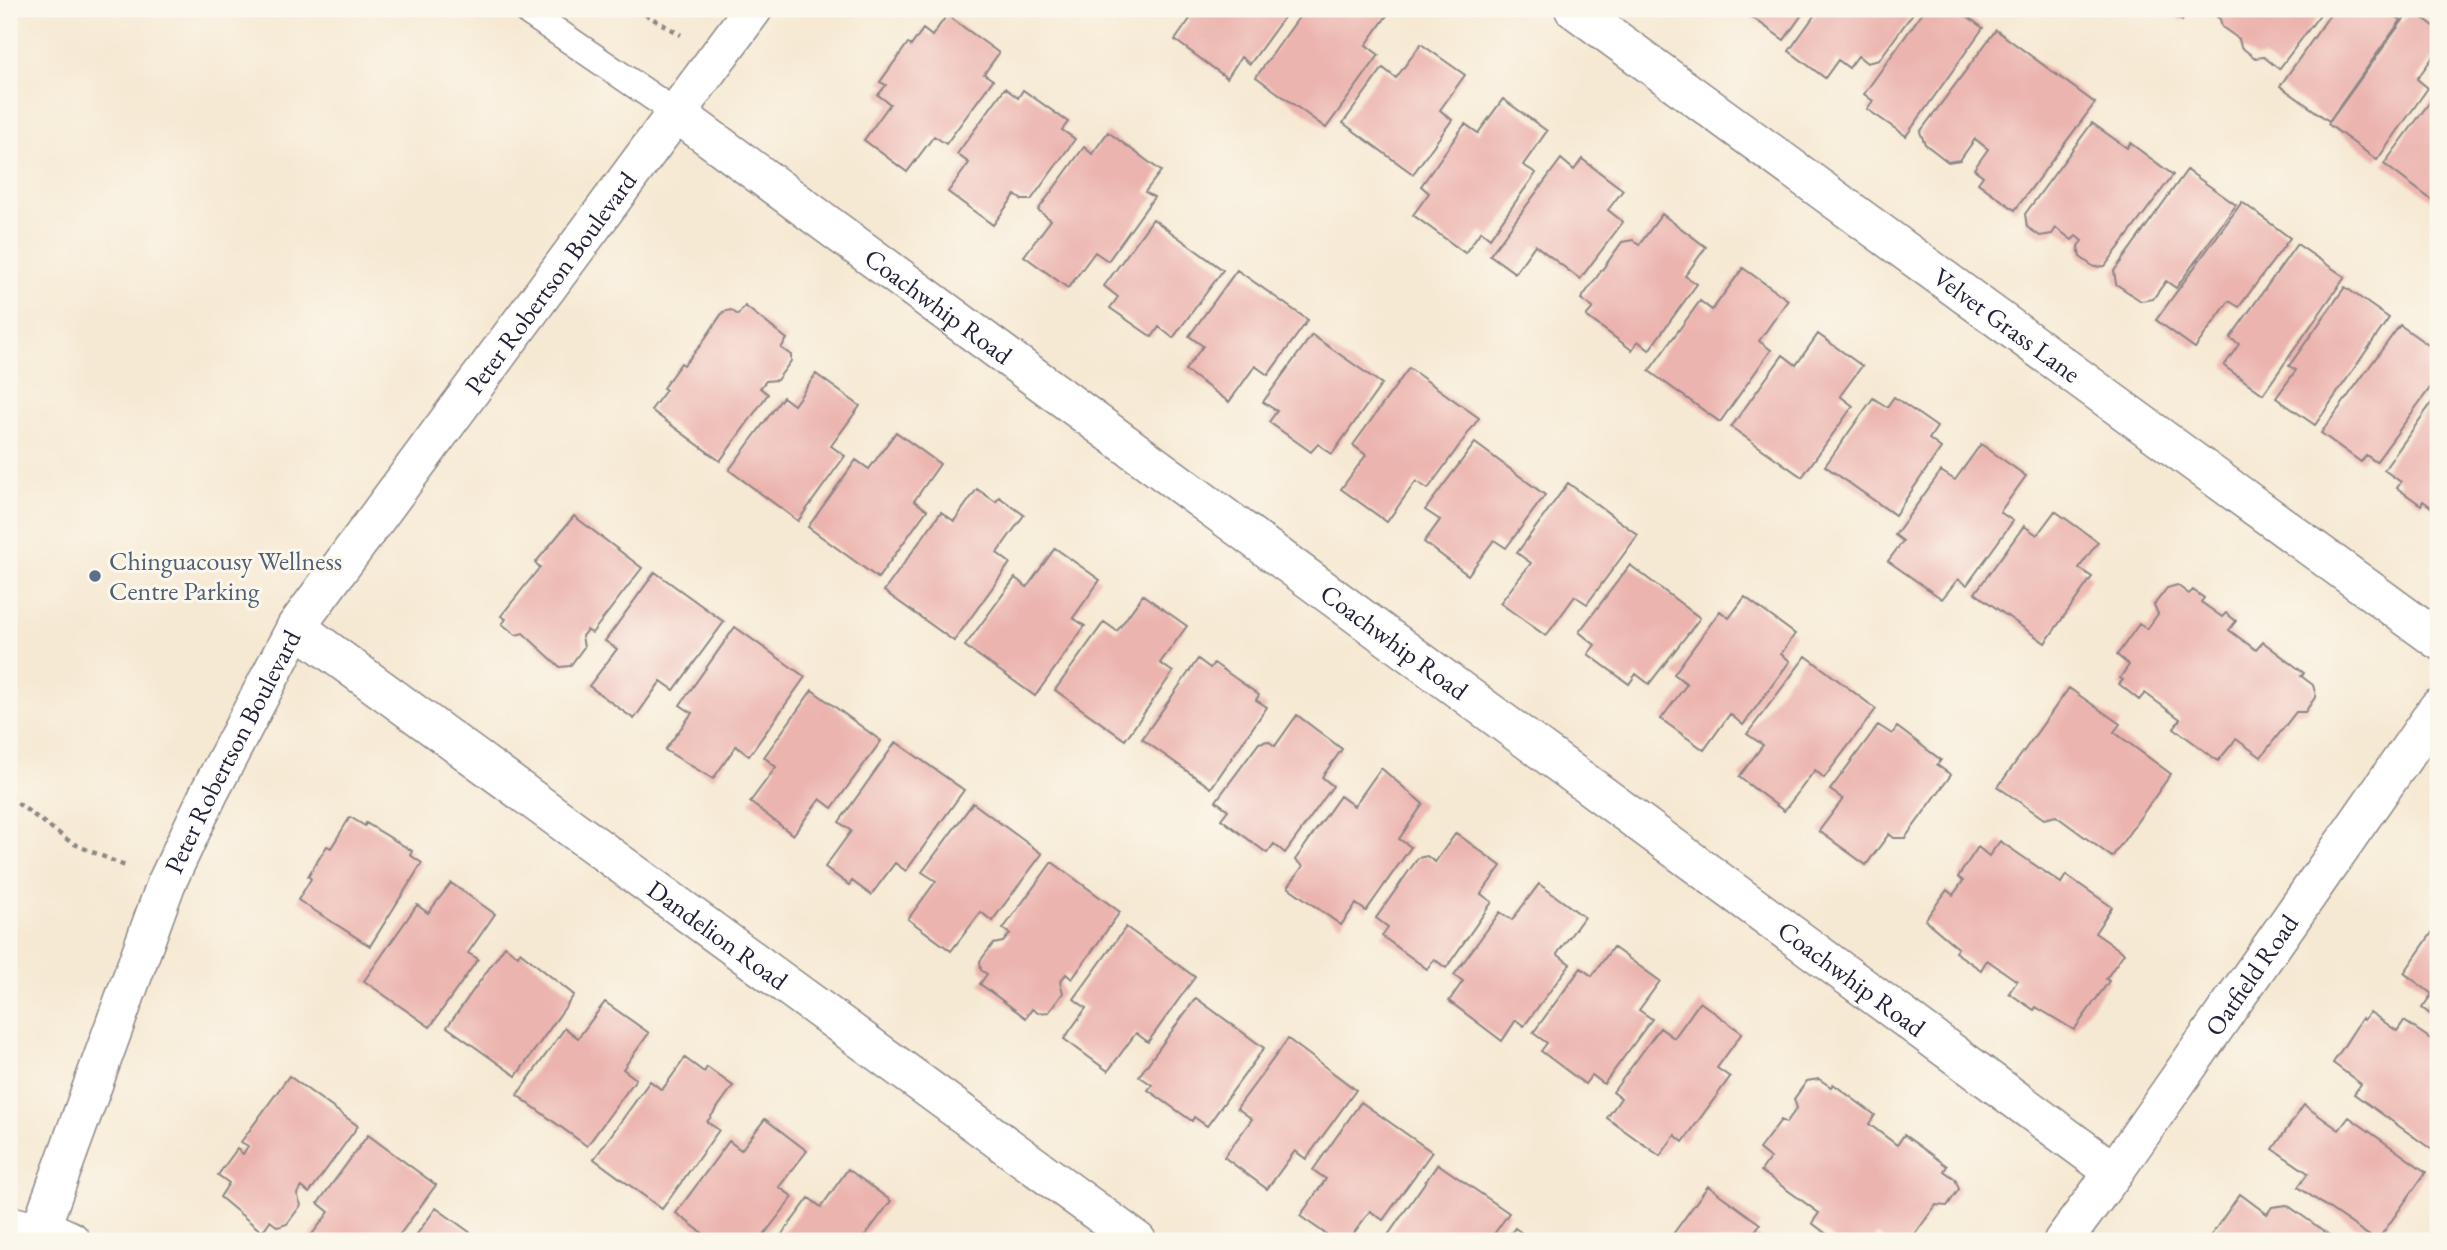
<svg xmlns="http://www.w3.org/2000/svg" width="2447" height="1250" viewBox="0 0 2447 1250" font-family="'EB Garamond',serif">
<rect width="100%" height="100%" fill="#fbf7ec"/>
<filter id="ink" filterUnits="userSpaceOnUse"><feTurbulence type="fractalNoise" baseFrequency=".0143" numOctaves="2"/><feDisplacementMap in="SourceGraphic" scale="14" xChannelSelector="R" yChannelSelector="G"/><feConvolveMatrix kernelMatrix="1 2 1 2 8 2 1 2 1" color-interpolation-filters="sRGB"/></filter>
<filter id="wash" filterUnits="userSpaceOnUse"><feTurbulence type="fractalNoise" baseFrequency=".00686" numOctaves="4" result="noise"/><feDisplacementMap in="SourceGraphic" scale="28" xChannelSelector="R" yChannelSelector="G"/><feGaussianBlur stdDeviation="1.57" result="paint"/><feColorMatrix in="noise" values="0 0 0 0 0 0 0 0 0 0 0 0 0 0 0 0 0 1.4 0 .05"/><feComposite in="paint" operator="in"/></filter>
<g filter="url(#wash)">
<rect width="100%" height="100%" fill="#f6e9d3"/>
<g id="blocks">
<path fill="#ecb4af" d="M1183,9H1290L1250,64L1241,57L1227,78L1175,40L1190,19L1181,12Z
M1305,9H1315L1321,13L1324,9H1380L1388,14L1366,45L1379,55L1326,128L1256,77Z
M1747,9H1806L1784,40L1745,12Z
M1819,9H1916L1879,60L1867,63L1858,56L1849,68L1838,60L1825,78L1789,51Z
M1925,9H1957L1983,28L1906,136L1867,109L1873,101L1864,94Z
M2164,9H2191L2182,21Z
M2205,9H2324L2279,69L2264,57L2255,58L2241,47L2239,39L2222,27L2220,19Z
M2334,9H2392L2389,12L2401,20L2329,121L2280,86Z
M2411,9L2438,29V50L2417,79L2428,88L2377,160L2328,124Z
M947,15L999,53L984,74L993,80L946,144L934,136L907,172L864,140L890,104L878,95L886,85L880,82L908,43L911,46L923,29L932,36Z
M1996,30L2095,103L2015,210L1978,183L1983,176L1974,169L1988,149L1975,139L1960,160L1948,162L1925,144L1920,132Z
M1421,44L1465,75L1440,110L1452,120L1413,174L1343,123L1383,68L1396,78Z
M1005,88L1018,98L1023,90L1068,122L1062,130L1075,139L1031,200H1022L1015,195L993,225L948,192L969,163L957,154Z
M2438,91V193L2433,201L2384,164Z
M1503,99L1547,131L1523,165L1536,173L1490,238L1481,231L1465,253L1413,215L1429,193L1421,186L1465,124L1478,133Z
M2092,123L2127,148L2130,143L2173,175L2105,266L2094,267L2080,257L2078,246L2082,241L2076,236L2072,240L2056,228L2052,234L2040,236L2027,227L2025,214Z
M1108,132L1161,171L1145,192L1154,197L1108,261L1095,252L1068,288L1024,256L1051,220L1038,210L1084,147L1092,154Z
M1561,159L1574,170L1582,159L1623,190L1608,210L1623,222L1580,279L1535,245L1515,273L1490,255Z
M2187,170L2236,205L2176,288L2166,281L2153,299L2141,301L2116,284L2114,271Z
M2242,202L2290,238L2239,307L2229,301L2195,348L2156,320Z
M1662,214L1706,247L1685,276L1697,284L1649,350L1638,341L1632,350L1586,316L1593,308L1581,299L1622,242L1633,240L1639,245Z
M1153,219L1223,270L1173,338L1159,327L1152,337L1110,308L1118,297L1104,286Z
M2297,244L2345,277L2263,394L2224,366L2239,344L2230,338Z
M1743,268L1788,300L1759,341L1771,350L1720,422L1649,371L1700,301L1712,310Z
M1237,270L1308,320L1268,375L1255,366L1229,402L1185,370L1203,346L1189,336Z
M2345,287L2389,318L2315,425L2276,398L2296,370L2289,366Z
M745,306L787,339L781,348L791,355V361L777,380L766,381L760,388L768,394L720,461L651,410L666,390L663,388L681,363L684,365L700,346L723,312L731,310L738,315Z
M2400,325L2438,352V377L2376,462L2366,455L2361,462L2321,433Z
M1818,334L1862,366L1840,396L1853,406L1802,477L1731,427L1783,355L1796,365Z
M1312,335L1382,384L1332,454L1318,444L1311,452L1269,422L1277,411L1263,402Z
M1409,368L1479,418L1428,489L1416,481L1387,522L1341,489L1366,455L1353,445Z
M816,374L860,406L831,446L845,456L798,521L729,470L783,397L794,405Z
M2438,394V512L2423,501L2421,505L2397,488L2401,482L2384,470Z
M1894,397L1937,427L1929,439L1941,448L1895,515L1825,466L1873,398L1887,407Z
M896,432L940,464L914,501L927,510L878,578L808,527L856,460L869,469Z
M1475,443L1545,495L1506,548L1494,540L1468,575L1424,542L1440,520L1425,510Z
M1981,444L2026,476L2000,512L2013,521L1967,585L1958,579L1942,599L1888,561L1903,541L1895,535L1941,471L1955,480Z
M1568,483L1638,535L1587,604L1575,596L1546,636L1500,603L1531,563L1517,553Z
M977,489L996,502L999,497L1024,515L997,553L1010,563L954,641L884,591L941,512L954,521Z
M2055,511L2098,542L2079,568L2092,577L2045,643L1975,593L2024,526L2037,535Z
M574,516L642,568L592,633L587,630L582,636L584,647L570,666L560,667L523,633L516,635L502,624L506,619L501,616L540,567L535,563Z
M1055,548L1100,580L1073,618L1085,626L1035,696L965,646L1015,578L1027,587Z
M1630,565L1700,618L1649,684L1636,674L1629,684L1588,654L1595,645L1579,632Z
M655,572L724,622L674,690L661,681L634,719L589,686L617,649L605,641Z
M2177,585L2189,594L2193,590L2204,598L2201,602L2222,617L2226,613L2236,621L2229,630L2256,650L2263,642L2304,673L2301,676L2313,685L2316,696L2305,712H2296L2261,757L2236,739L2218,761L2174,728L2180,719L2145,693L2139,700L2119,684L2123,680L2120,678L2129,665L2117,655L2139,624L2147,629L2158,614L2154,605L2167,588Z
M1143,595L1187,626L1160,663L1173,672L1125,740L1055,690L1104,622L1117,631Z
M1745,597L1795,634L1781,654L1790,661L1743,725L1730,714L1704,750L1661,719L1687,684L1674,674L1720,611L1729,618Z
M735,627L805,677L749,756L736,746L713,779L665,750L692,713L680,705Z
M1806,656L1876,709L1824,778L1815,770L1784,811L1739,777L1763,745L1747,734Z
M1198,659L1210,668L1214,663L1259,695L1256,700L1267,707L1211,788L1142,739Z
M2069,688L2120,724L2114,732L2171,774L2112,857L2056,816L2044,819L1998,787Z
M812,690L881,741L832,808L820,799L793,835L750,802L776,767L764,757Z
M1297,715L1342,749L1322,777L1333,786L1285,853L1274,844L1267,853L1221,819L1228,810L1216,801L1259,743L1268,741L1275,746Z
M1878,725L1892,734L1897,727L1941,760L1937,765L1951,775L1905,838H1894L1889,834L1866,865L1819,831L1843,799L1830,790Z
M896,742L964,790L906,871L895,863L871,895L852,881L849,885L825,867L851,831L839,822Z
M1381,768L1423,804L1399,839L1411,847L1366,911L1356,904L1341,925L1288,887L1303,866L1295,860L1340,796L1354,806Z
M973,803L1042,854L992,921L981,912L951,951L908,919L936,881L922,872Z
M350,817L365,826L366,823L412,851L410,855L422,863L370,946L298,900L311,879L308,876L327,846L331,848Z
M1456,833L1501,866L1481,894L1492,902L1446,968L1434,959L1427,969L1382,936L1388,927L1376,918L1418,858L1427,856L1435,862Z
M2000,841L2061,883L2066,875L2112,907L2095,933L2124,953L2106,979L2109,981L2074,1030L2036,1007L2034,1010L2009,993L2017,981L1987,960L1981,970L1955,952L1958,948L1925,920L1947,890L1953,895L1963,881L1958,877L1978,847L1989,856Z
M1052,862L1120,912L1072,979L1066,974L1060,982L1063,993L1049,1012L1038,1013L1032,1009L1026,1018L980,984L987,974L981,970L980,961L993,944L1003,942L1010,934L1003,929Z
M451,883L495,914L468,953L478,959L430,1027L364,981L417,905L428,913Z
M1539,884L1584,917L1557,954L1570,964L1524,1026L1516,1020L1502,1041L1449,1001L1463,981L1454,975L1500,912L1512,920Z
M1126,927L1195,977L1148,1042L1136,1033L1108,1071L1064,1039L1086,1008L1074,999Z
M2434,930L2438,933V1020L2422,1008L2432,994L2404,973Z
M505,946L518,956L520,952L574,995L516,1076L447,1027Z
M1613,947L1660,981L1639,1010L1652,1019L1604,1084L1592,1075L1585,1084L1541,1051L1547,1043L1533,1033L1581,968L1592,976Z
M1196,998L1264,1048L1207,1126L1194,1117L1192,1121L1148,1090L1152,1085L1139,1076Z
M605,1002L649,1033L623,1069L636,1079L587,1146L517,1095L565,1028L578,1038Z
M1700,1002L1742,1033L1717,1068L1730,1077L1683,1142L1675,1135L1660,1156L1607,1118L1621,1098L1613,1092L1660,1028L1674,1038Z
M2370,1012L2397,1031L2404,1021L2438,1044V1154L2354,1094L2361,1084L2333,1063L2362,1018L2364,1020Z
M1288,1039L1356,1090L1306,1159L1295,1151L1267,1189L1224,1157L1252,1119L1237,1108Z
M685,1058L704,1072L707,1067L733,1086L707,1122L719,1130L662,1209L594,1159L650,1081L662,1090Z
M289,1076L358,1126L309,1193L302,1187L297,1194L301,1205L287,1224L278,1227L270,1221L262,1232L220,1197L229,1183L218,1175L237,1149L243,1154L248,1146L241,1142Z
M1819,1079L1831,1087L1833,1084L1875,1115L1869,1124L1897,1145L1904,1135L1947,1166L1944,1171L1955,1179L1959,1189L1947,1206L1936,1205L1910,1241H1886L1877,1234L1872,1241H1836L1812,1223L1819,1213L1761,1171L1770,1158L1759,1149L1781,1120L1786,1123L1797,1108L1794,1099L1807,1081Z
M1361,1102L1432,1152L1383,1220L1370,1211L1348,1241H1336L1300,1216L1326,1179L1313,1170Z
M2304,1105L2339,1130L2349,1117L2426,1172L2377,1241L2298,1187L2308,1173L2273,1149Z
M765,1119L807,1151L779,1187L793,1197L759,1241H713L676,1213L729,1141L741,1150Z
M368,1135L436,1185L395,1241H307L329,1212L318,1203Z
M1438,1164L1509,1213L1489,1241H1397L1388,1235Z
M848,1169L891,1201L864,1237L870,1241H777L809,1198L821,1207Z
M1708,1186L1760,1224L1753,1234L1764,1241H1668Z
M2240,1194L2267,1214L2272,1207L2287,1205L2338,1241H2213L2209,1238Z
M436,1208L482,1241H412Z
M1515,1228L1533,1241H1505Z"/>
</g>
</g>
<g filter="url(#ink)">
<use href="#blocks" fill-opacity="0" stroke="#8c8687" stroke-width="2"/>
<g fill="none" stroke-linecap="round" stroke-linejoin="round">
<g stroke="#8c8687" stroke-width="29">
<path id="lane" d="M524,9L676,113
M9,1219L39,1226"/>
</g>
<g stroke="#8c8687" stroke-width="41">
<g id="street">
<path id="s1" d="M1574,9L2438,640"/>
<path id="s2" d="M676,113L2114,1172"/>
<path id="s3" d="M296,627L1137,1241"/>
<path d="M39,1226L71,1241"/>
<path id="s4" d="M2063,1241L2114,1172L2438,708"/>
</g>
</g>
<g stroke="#8c8687" stroke-width="41">
<g id="secondary">
<path id="s5" d="M36,1241L166,884L209,793L296,627L753,9"/>
</g>
</g>
<path stroke="#8c8687" stroke-width="4.5" stroke-dasharray="5 5" stroke-linecap="butt" d="M636,9L681,35
M9,797L72,843L125,866"/>
<use href="#lane" stroke="#fff" stroke-width="26"/>
<use href="#street" stroke="#fff" stroke-width="38"/>
<use href="#secondary" stroke="#fff" stroke-width="38"/>
</g>
</g>
<circle fill="#5c6f8a" stroke="#fbf7ec" stroke-width="2.5" cx="95" cy="576" r="7"/>
<g text-anchor="middle" dominant-baseline="central" stroke-width="6" stroke-linejoin="round" paint-order="stroke">
<g font-size="26" fill="#22223b" stroke="#fbf7ec">
<text stroke="none"><textPath href="#s5" startOffset="1096">Peter Robertson Boulevard</textPath></text>
<text stroke="none"><textPath href="#s2" startOffset="326">Coachwhip Road</textPath></text>
<text stroke="none"><textPath href="#s1" startOffset="536">Velvet Grass Lane</textPath></text>
<text stroke="none"><textPath href="#s2" startOffset="892">Coachwhip Road</textPath></text>
<text stroke="none"><textPath href="#s5" startOffset="528">Peter Robertson Boulevard</textPath></text>
<text stroke="none"><textPath href="#s3" startOffset="522">Dandelion Road</textPath></text>
<text stroke="none"><textPath href="#s4" startOffset="326">Oatfield Road</textPath></text>
<text stroke="none"><textPath href="#s2" startOffset="1460">Coachwhip Road</textPath></text>
</g>
<g font-size="26" fill="#4e5e75" stroke="#fbf7ec" text-anchor="start">
<text x="109" y="561">Chinguacousy Wellness<tspan x="109" dy="30">Centre Parking</tspan></text>
</g>
</g>
<rect width="2447" height="1250" fill="none" stroke="#fbf7ec" stroke-width="35"/>
</svg>
